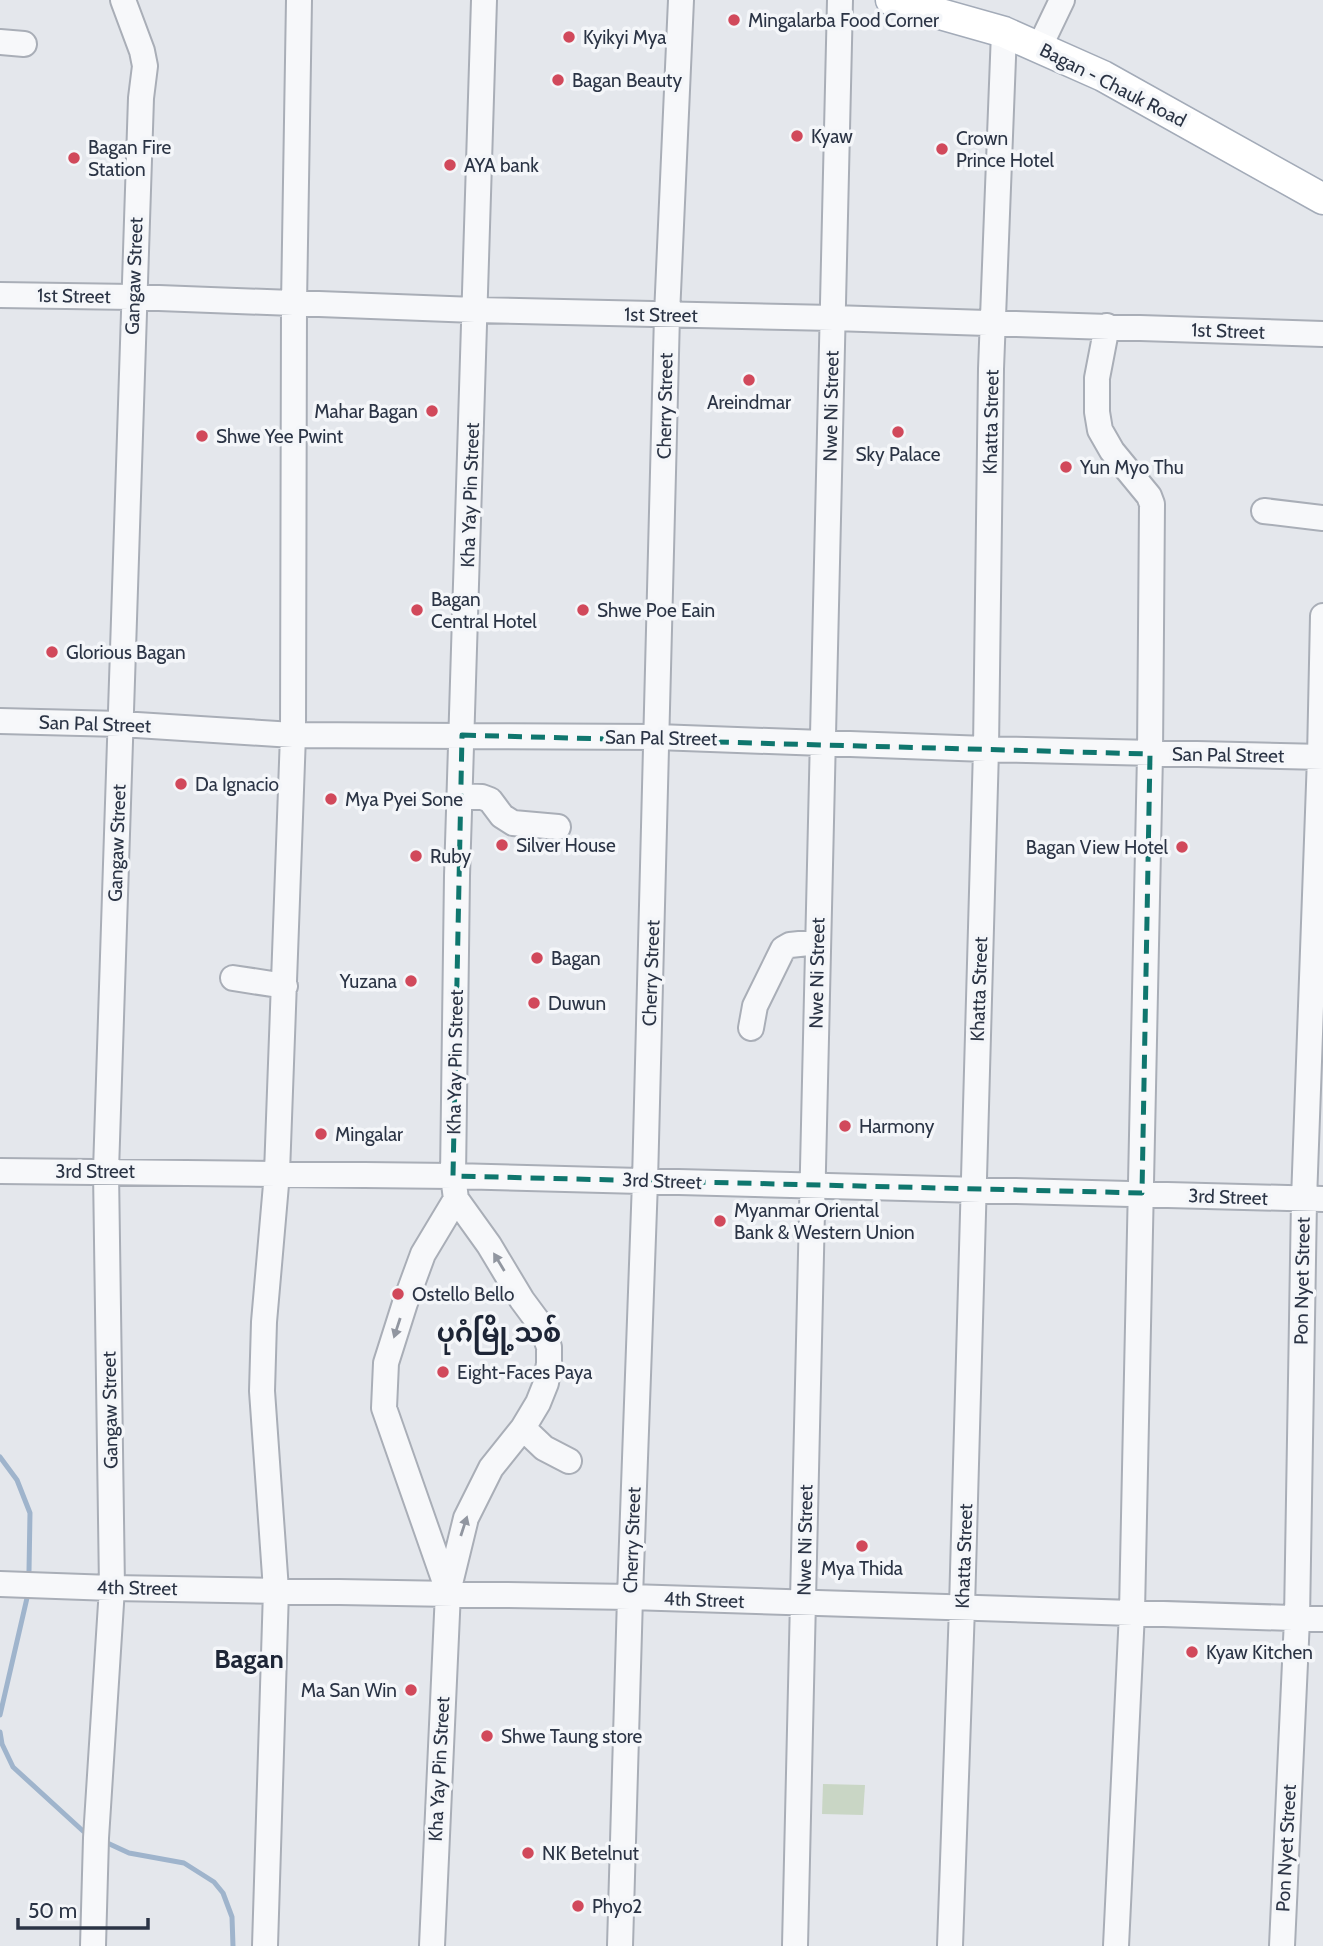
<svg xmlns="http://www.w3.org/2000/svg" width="1323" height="1946" viewBox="0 0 1323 1946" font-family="Cabin,'Noto Sans Myanmar',sans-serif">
<rect width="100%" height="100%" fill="#e4e7ec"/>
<path fill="#c9d6c5" d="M823,1784L865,1785L863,1815L822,1814Z"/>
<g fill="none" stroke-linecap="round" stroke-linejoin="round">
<path stroke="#9fb4cc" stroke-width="5" d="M0,1457L17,1480L30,1513L29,1571
M0,1715L27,1598
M0,1732L2,1744L13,1767L83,1831L91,1835
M103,1841L129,1853L184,1863L214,1882L223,1893L232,1917L233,1946"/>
<g stroke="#a9aeb7" stroke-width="28">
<path id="minor" d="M0,42L24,44
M1039,48L1062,0
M0,295L133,297L475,310L833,318L1323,334
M1107,326L1097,378V412L1100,430L1112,451L1149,496L1152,504L1150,754L1132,1612L1116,1946
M1264,511L1323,518
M0,721L121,724L293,735L657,737L986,749L1323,757
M460,796L482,797L490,800L502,816L513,823L558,827
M233,978L285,986
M751,1028L755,1006L783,949L790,945L818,942
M0,1171L453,1176L1323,1199
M523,1428L544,1448L569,1461
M0,1584L112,1588L630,1597L1323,1619
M448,1591L384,1408L386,1363L405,1303L423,1254L456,1199
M93,1946L96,1838L112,1588L106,1171L141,98L145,66L142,51L123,0
M265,1946L276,1590L262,1391L264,1322L277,1173L293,735L294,304L299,0
M432,1946L448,1592L466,1518L491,1468L523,1428L538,1403L546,1383L549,1363V1347L542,1327L522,1300L489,1245L456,1199L453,1176L457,876L484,0
M620,1946L630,1597L645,1181L667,315L681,0
M795,1946L840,0
M950,1946L962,1607L986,749L991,369L1004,32
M1282,1946L1297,1619L1304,1200L1320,757L1323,616"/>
</g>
<g stroke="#a3abb8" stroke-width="33">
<path id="major" d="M891,0L1004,32L1103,76L1323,199"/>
</g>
<use href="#minor" stroke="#f7f8fa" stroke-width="24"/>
<use href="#major" stroke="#fff" stroke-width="30"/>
</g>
<defs><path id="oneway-solid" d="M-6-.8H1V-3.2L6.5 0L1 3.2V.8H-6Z" transform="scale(1.75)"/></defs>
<g fill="#9196a0">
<use href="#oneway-solid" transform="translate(499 1262) rotate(-121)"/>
<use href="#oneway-solid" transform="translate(397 1328) rotate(108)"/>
<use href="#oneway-solid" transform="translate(464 1526) rotate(-72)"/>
</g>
<path fill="none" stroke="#0f766e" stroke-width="5" stroke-dasharray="14 9" stroke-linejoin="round" d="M462,735L1150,754L1142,1193L453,1176Z"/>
<g fill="#d1495b" stroke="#f4f6f9" stroke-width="2.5">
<circle cx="734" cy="20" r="7"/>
<circle cx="569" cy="37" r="7"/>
<circle cx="558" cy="80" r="7"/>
<circle cx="797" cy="136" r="7"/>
<circle cx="942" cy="149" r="7"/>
<circle cx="74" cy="158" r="7"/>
<circle cx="450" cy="165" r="7"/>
<circle cx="749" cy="380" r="7"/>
<circle cx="432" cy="411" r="7"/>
<circle cx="898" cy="432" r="7"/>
<circle cx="202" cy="436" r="7"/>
<circle cx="1066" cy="467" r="7"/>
<circle cx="417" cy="610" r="7"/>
<circle cx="583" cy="610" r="7"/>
<circle cx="52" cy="652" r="7"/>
<circle cx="181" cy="784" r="7"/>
<circle cx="331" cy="799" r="7"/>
<circle cx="502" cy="845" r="7"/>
<circle cx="1182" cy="847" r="7"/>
<circle cx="416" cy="856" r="7"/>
<circle cx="537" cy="958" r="7"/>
<circle cx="411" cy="981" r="7"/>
<circle cx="534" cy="1003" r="7"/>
<circle cx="845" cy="1126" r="7"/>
<circle cx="321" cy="1134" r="7"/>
<circle cx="720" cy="1221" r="7"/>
<circle cx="398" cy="1294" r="7"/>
<circle cx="443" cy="1372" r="7"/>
<circle cx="862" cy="1546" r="7"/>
<circle cx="1192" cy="1652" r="7"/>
<circle cx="411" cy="1690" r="7"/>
<circle cx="487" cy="1736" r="7"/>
<circle cx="528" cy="1853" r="7"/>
<circle cx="578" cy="1906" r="7"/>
</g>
<g text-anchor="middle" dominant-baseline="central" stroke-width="7" stroke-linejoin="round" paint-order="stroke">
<g font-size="19" fill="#2b3445" stroke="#f4f6f9" text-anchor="start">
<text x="748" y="20">Mingalarba Food Corner</text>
<text x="583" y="37">Kyikyi Mya</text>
<text x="572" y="80">Bagan Beauty</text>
<text x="811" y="136">Kyaw</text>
<text x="956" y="138">Crown<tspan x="956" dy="22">Prince Hotel</tspan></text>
<text x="88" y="147">Bagan Fire<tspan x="88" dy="22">Station</tspan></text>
<text x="464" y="165">AYA bank</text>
<text x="749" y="402" text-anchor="middle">Areindmar</text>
<text x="418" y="411" text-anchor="end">Mahar Bagan</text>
<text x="216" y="436">Shwe Yee Pwint</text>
<text x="898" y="454" text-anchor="middle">Sky Palace</text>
<text x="1080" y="467">Yun Myo Thu</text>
<text x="431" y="599">Bagan<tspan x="431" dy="22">Central Hotel</tspan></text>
<text x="597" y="610">Shwe Poe Eain</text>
<text x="66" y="652">Glorious Bagan</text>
<text x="195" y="784">Da Ignacio</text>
<text x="345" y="799">Mya Pyei Sone</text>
<text x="516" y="845">Silver House</text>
<text x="1168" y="847" text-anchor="end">Bagan View Hotel</text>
<text x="430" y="856">Ruby</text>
<text x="551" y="958">Bagan</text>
<text x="397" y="981" text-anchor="end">Yuzana</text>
<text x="548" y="1003">Duwun</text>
<text x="859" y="1126">Harmony</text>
<text x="335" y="1134">Mingalar</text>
<text x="734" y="1210">Myanmar Oriental<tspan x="734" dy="22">Bank &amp; Western Union</tspan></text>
<text x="412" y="1294">Ostello Bello</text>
<text x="457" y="1372">Eight-Faces Paya</text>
<text x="862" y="1568" text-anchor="middle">Mya Thida</text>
<text x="1206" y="1652">Kyaw Kitchen</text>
<text x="397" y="1690" text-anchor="end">Ma San Win</text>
<text x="501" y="1736">Shwe Taung store</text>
<text x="542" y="1853">NK Betelnut</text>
<text x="592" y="1906">Phyo2</text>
</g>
<g font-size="19" fill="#2b3445" stroke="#f4f6f9">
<text transform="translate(1113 85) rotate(27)">Bagan - Chauk Road</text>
<text transform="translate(134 276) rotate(-88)">Gangaw Street</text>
<text transform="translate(74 296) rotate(1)">1st Street</text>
<text transform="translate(661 315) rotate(1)">1st Street</text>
<text transform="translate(1228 331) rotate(2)">1st Street</text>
<text transform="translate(665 406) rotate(-89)">Cherry Street</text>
<text transform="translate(831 406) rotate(-89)">Nwe Ni Street</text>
<text transform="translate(991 422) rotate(-89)">Khatta Street</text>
<text transform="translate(470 495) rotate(-88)">Kha Yay Pin Street</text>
<text transform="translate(95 724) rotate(2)">San Pal Street</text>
<text transform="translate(661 738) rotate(1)">San Pal Street</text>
<text transform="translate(1228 755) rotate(1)">San Pal Street</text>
<text transform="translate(117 843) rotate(-88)">Gangaw Street</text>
<text transform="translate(651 973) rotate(-88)">Cherry Street</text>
<text transform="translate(817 973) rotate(-89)">Nwe Ni Street</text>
<text transform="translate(979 989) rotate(-88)">Khatta Street</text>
<text transform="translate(455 1062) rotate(-89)">Kha Yay Pin Street</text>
<text x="95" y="1171">3rd Street</text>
<text transform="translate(662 1181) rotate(2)">3rd Street</text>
<text transform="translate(1228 1197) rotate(2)">3rd Street</text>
<text transform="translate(1302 1281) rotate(-89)">Pon Nyet Street</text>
<text transform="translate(110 1410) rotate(-91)">Gangaw Street</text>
<text transform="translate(632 1540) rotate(-88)">Cherry Street</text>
<text transform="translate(805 1540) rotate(-89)">Nwe Ni Street</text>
<text transform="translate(964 1556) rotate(-88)">Khatta Street</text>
<text transform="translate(137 1588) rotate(1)">4th Street</text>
<text transform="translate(704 1600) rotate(2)">4th Street</text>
<text transform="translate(439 1769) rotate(-87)">Kha Yay Pin Street</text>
<text transform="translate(1286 1848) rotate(-87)">Pon Nyet Street</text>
</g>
<g font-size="26" font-weight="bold" fill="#1d2536" stroke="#f4f6f9">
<text x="499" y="1333">ပုဂံမြို့သစ်</text>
<text x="249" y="1659">Bagan</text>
</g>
</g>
<path d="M18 1918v10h130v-10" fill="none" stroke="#2b3445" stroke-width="3.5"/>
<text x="28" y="1918" font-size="21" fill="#2b3445" stroke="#f4f6f9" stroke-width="5" paint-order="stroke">50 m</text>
</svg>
